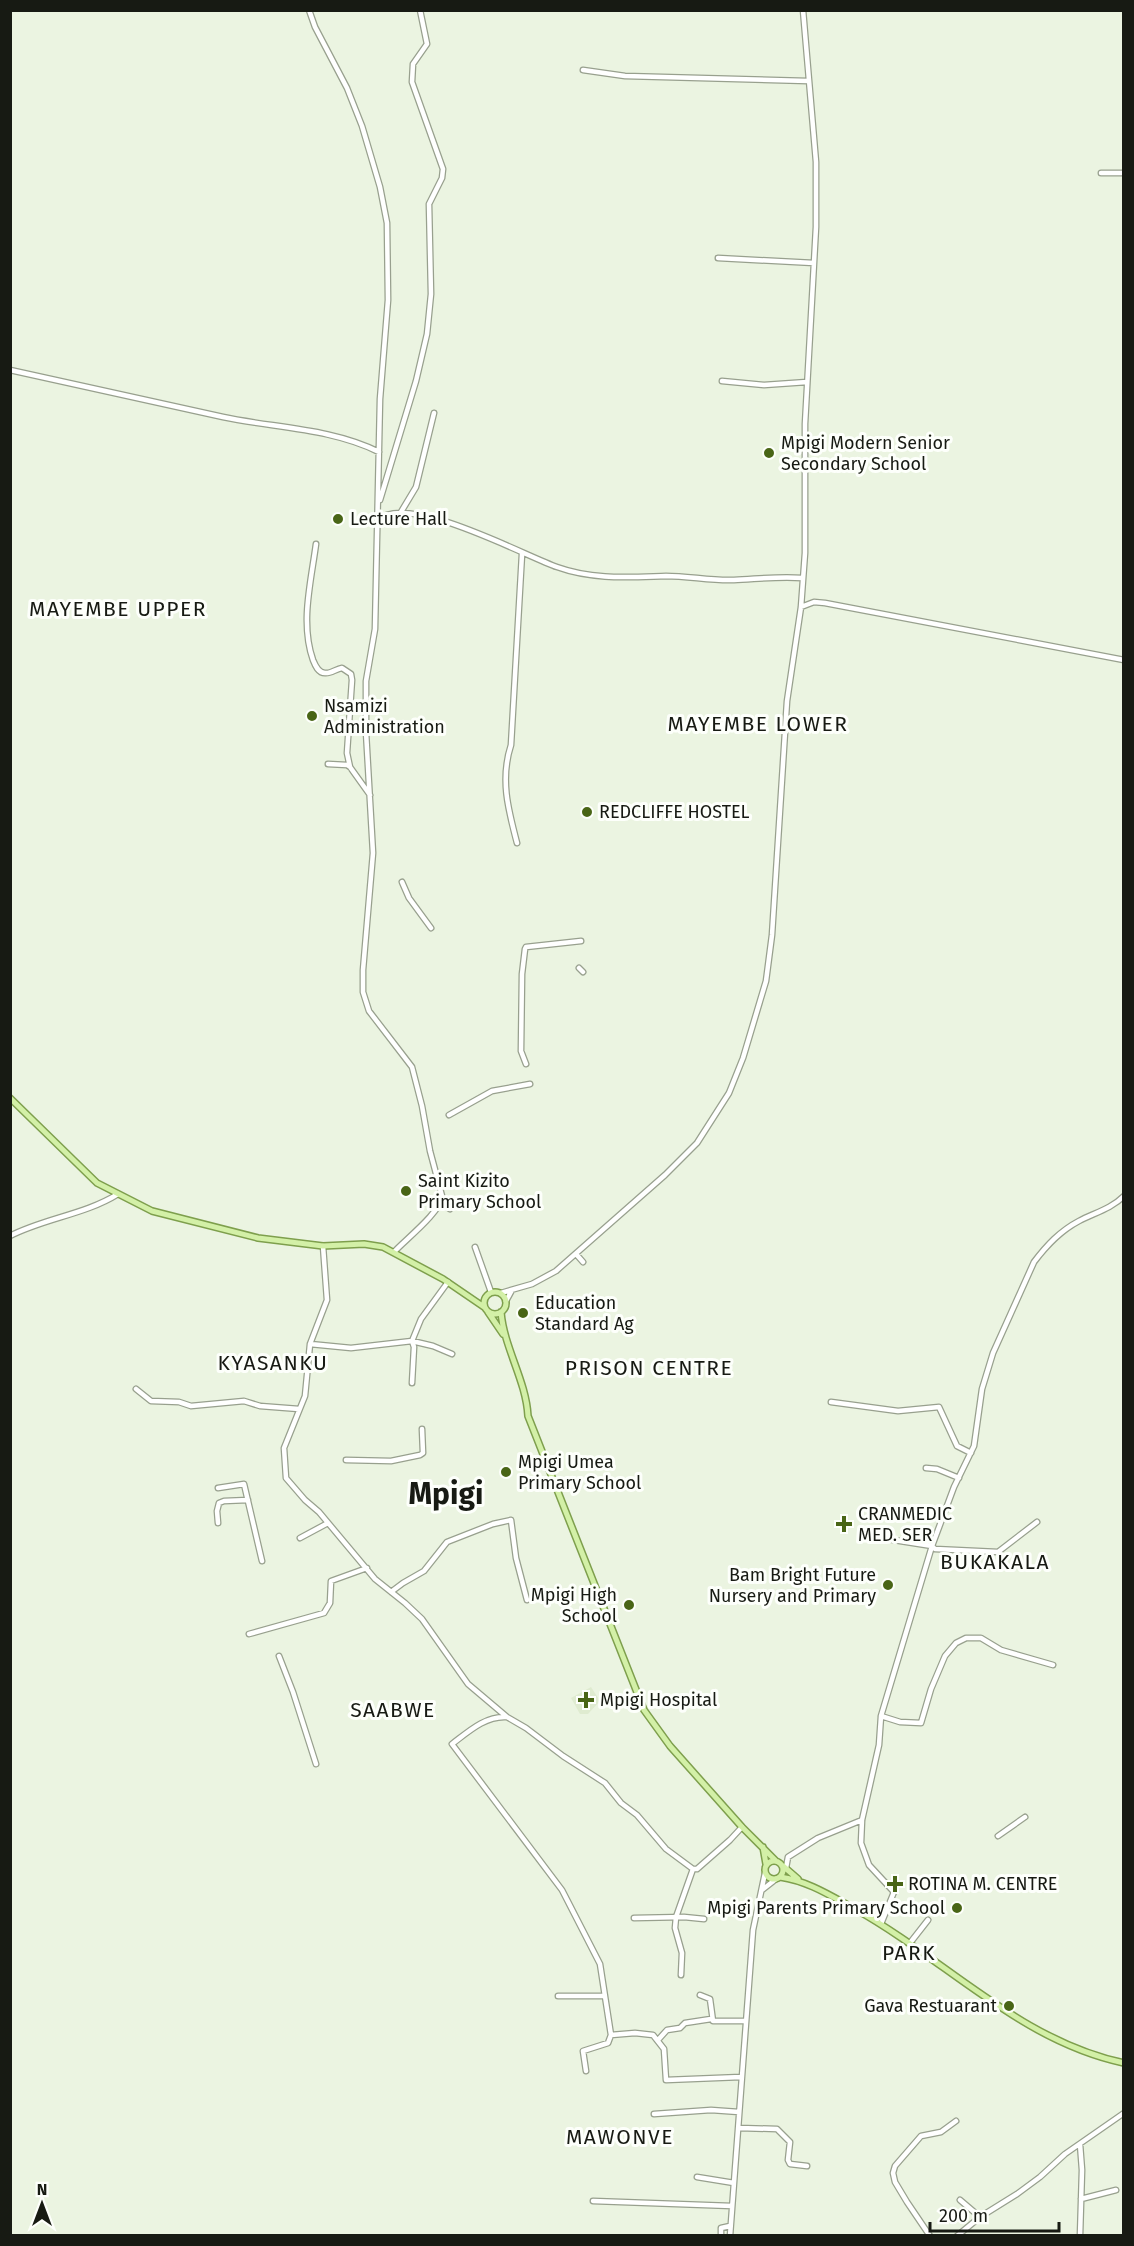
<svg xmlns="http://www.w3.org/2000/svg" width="1134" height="2246" viewBox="0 0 1134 2246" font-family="'Fira Sans',sans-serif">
<rect width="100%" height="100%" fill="#ebf4e1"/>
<path fill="#dfebd0" d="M591,1687L600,1701L588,1714H580L571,1698Z"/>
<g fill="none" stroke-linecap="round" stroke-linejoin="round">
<g stroke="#98a08e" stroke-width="7">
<path id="minor" d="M309,10L315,27L347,88L362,126L380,187L387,223L388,300L380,399L375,629L366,681V732L373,853L363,970V992L369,1011L412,1067L422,1106L430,1151L442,1196C441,1212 406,1239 394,1252
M583,70L625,76L808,81
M1101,173H1124
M718,258L814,263
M10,370L223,417C274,428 331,428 379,452
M722,381L764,385L807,382
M380,500L416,381L427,334L431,294L429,204L442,178L443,169L412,82L413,64L427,44L420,10
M401,512L416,487L434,413
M378,520C407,492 523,555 557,567C593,580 629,577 666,576C689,576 711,581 734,580C757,579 779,576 802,578
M316,544C311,582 300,623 313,660C315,665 318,673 325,673C330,674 336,669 342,668L351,674L352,680L347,753L350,767
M801,607L814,602L825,603L1124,660
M328,764L347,765L350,767L370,795
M517,843C508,809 500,779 511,745L522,554
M402,882L409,898L431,928
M579,968L583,972
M526,1064L521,1051L522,974L525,949L526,947L581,941
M449,1115L492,1091L530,1084
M441,1203L450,1209
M10,1236C45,1218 84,1215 118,1194
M323,1246L327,1300L310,1344L305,1396L284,1448L286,1478L305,1500L319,1512L375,1579L405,1603L422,1619L468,1684L507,1717L526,1728L563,1756L605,1783L621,1803L637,1815L666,1849L693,1869H697L730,1840L742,1827
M475,1247L491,1292
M576,1254L583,1262
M501,1293L532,1284L556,1271L665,1175L697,1143L729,1093L743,1058L766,981L772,935L787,701L801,607L805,553V424L816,227V162L803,10
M506,1301L512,1290
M310,1344L351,1348L412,1341L433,1346L452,1354
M412,1383L414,1347L412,1341L421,1319L448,1282
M136,1389L151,1401L179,1402L191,1406L244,1401L260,1406L299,1409
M831,1402L898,1411L939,1407L957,1446L971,1453
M346,1460L391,1461L420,1455L423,1453L422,1429
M926,1468L937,1469L959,1478
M218,1488L244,1484L262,1561
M218,1523L217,1511L219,1503L224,1501L248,1500
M862,1535L932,1546L935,1549L998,1552L1037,1522
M300,1538L328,1523
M391,1592L403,1583L424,1571L447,1542L493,1524L511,1520L516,1558L527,1600
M249,1634L324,1613L330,1603L331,1581L367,1568
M279,1656L293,1692L316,1764
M881,1716L900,1722L921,1723L931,1689L945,1656L956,1643L966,1638H981L1001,1650L1053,1665
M506,1717C485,1716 468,1732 452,1744L562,1890L600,1964L611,2035L635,2033L653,2035L664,2049L666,2080L741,2077
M998,1836L1025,1817
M786,1868L788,1857L818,1838L862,1820
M762,1890L776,1879
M634,1918L684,1917L704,1919
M881,1924L894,1892L869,1865L861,1843L862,1820L879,1745L881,1716L932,1546L954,1487L974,1446L982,1389L993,1353L1034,1262C1047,1245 1060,1231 1079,1221C1094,1213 1111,1209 1124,1196
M910,1943L928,1920
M681,1975L682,1953L675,1928L676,1917L693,1869
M700,1995L710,1999L713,2021H745
M558,1996H605
M658,2040L667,2030L680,2028L685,2023L711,2019
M586,2071L583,2051L608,2043L611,2035
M654,2114L711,2110L739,2112
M739,2128L777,2129L790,2142L788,2160L790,2164L807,2166
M697,2177L734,2183
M1081,2199L1116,2190
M960,2200L980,2217
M593,2201L732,2206
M721,2236V2228L730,2226
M730,2236L753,1930L765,1873
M930,2236L907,2202L895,2182L893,2173L895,2166L921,2136L941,2132L956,2121
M957,2236L980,2217L1017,2194L1040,2177L1065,2154L1124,2113
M1080,2236L1082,2170L1080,2144"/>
</g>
<g stroke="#7e9f4d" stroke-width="8">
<path id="major" d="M10,1098L97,1183L152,1211L258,1238L323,1246L364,1244L383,1247L443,1279L484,1307
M484 1303a11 11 0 1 1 22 0a11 11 0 1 1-22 0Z
M488,1312L503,1334
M501,1312C504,1348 526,1380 528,1416L644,1710L670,1746L742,1827L776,1861
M763,1847L766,1864
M765 1870a9 9 0 1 1 18 0a9 9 0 1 1-18 0Z
M783,1866L798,1879
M780,1877C808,1881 831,1896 855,1909C945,1959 1020,2041 1124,2063"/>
</g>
<use href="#minor" stroke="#fff" stroke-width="4.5"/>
<use href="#major" stroke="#d3f0a7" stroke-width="5"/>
</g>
<g fill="#496516" stroke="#fdfffb" stroke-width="2">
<circle cx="769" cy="453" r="6"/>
<circle cx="338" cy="519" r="6"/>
<circle cx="312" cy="716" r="6"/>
<circle cx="587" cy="812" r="6"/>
<circle cx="406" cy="1191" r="6"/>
<circle cx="523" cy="1313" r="6"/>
<circle cx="506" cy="1472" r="6"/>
<path d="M841 1515h6v6h6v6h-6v6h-6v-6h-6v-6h6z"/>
<circle cx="888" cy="1585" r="6"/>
<circle cx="629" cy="1605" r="6"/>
<path d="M583 1691h6v6h6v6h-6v6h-6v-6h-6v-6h6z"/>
<path d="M892 1875h6v6h6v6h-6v6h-6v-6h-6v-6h6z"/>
<circle cx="957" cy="1908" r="6"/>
<circle cx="1009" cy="2006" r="6"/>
</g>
<g text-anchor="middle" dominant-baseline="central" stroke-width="6" stroke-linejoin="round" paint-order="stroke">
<g font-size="18" fill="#171a13" stroke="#fdfffb" text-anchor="start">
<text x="781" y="443">Mpigi Modern Senior<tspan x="781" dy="21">Secondary School</tspan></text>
<text x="350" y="519">Lecture Hall</text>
<text x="324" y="706">Nsamizi<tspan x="324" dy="21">Administration</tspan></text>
<text x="599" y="812">REDCLIFFE HOSTEL</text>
<text x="418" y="1181">Saint Kizito<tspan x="418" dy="21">Primary School</tspan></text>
<text x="535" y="1303">Education<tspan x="535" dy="21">Standard Ag</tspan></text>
<text x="518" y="1462">Mpigi Umea<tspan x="518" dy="21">Primary School</tspan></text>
<text x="858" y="1514">CRANMEDIC<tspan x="858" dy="21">MED. SER</tspan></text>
<text x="876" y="1575" text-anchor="end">Bam Bright Future<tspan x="876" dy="21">Nursery and Primary</tspan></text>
<text x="617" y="1595" text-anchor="end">Mpigi High<tspan x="617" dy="21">School</tspan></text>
<text x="600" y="1700">Mpigi Hospital</text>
<text x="908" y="1884">ROTINA M. CENTRE</text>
<text x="945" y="1908" text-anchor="end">Mpigi Parents Primary School</text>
<text x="997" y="2006" text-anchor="end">Gava Restuarant</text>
</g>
<g font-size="21" letter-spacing="1.5" fill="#171a13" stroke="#fdfffb">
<text x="118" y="609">MAYEMBE UPPER</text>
<text x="758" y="724">MAYEMBE LOWER</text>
<text x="273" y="1363">KYASANKU</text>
<text x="649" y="1368">PRISON CENTRE</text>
<text x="995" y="1562">BUKAKALA</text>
<text x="393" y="1710">SAABWE</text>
<text x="909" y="1953">PARK</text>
<text x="620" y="2137">MAWONVE</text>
</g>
<g font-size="30" font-weight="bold" fill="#171a13" stroke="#fdfffb">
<text x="446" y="1494">Mpigi</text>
</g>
</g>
<rect width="1134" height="2246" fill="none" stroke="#171a13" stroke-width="24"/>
<g transform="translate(42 2204)" stroke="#fdfffb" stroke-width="4.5" paint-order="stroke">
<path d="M0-4.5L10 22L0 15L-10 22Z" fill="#171a13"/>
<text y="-9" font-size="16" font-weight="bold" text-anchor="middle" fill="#171a13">N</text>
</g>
<path d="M930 2222v9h129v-9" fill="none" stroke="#171a13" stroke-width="3"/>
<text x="939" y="2222" font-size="18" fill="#171a13" stroke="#fdfffb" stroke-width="4.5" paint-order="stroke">200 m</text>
</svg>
